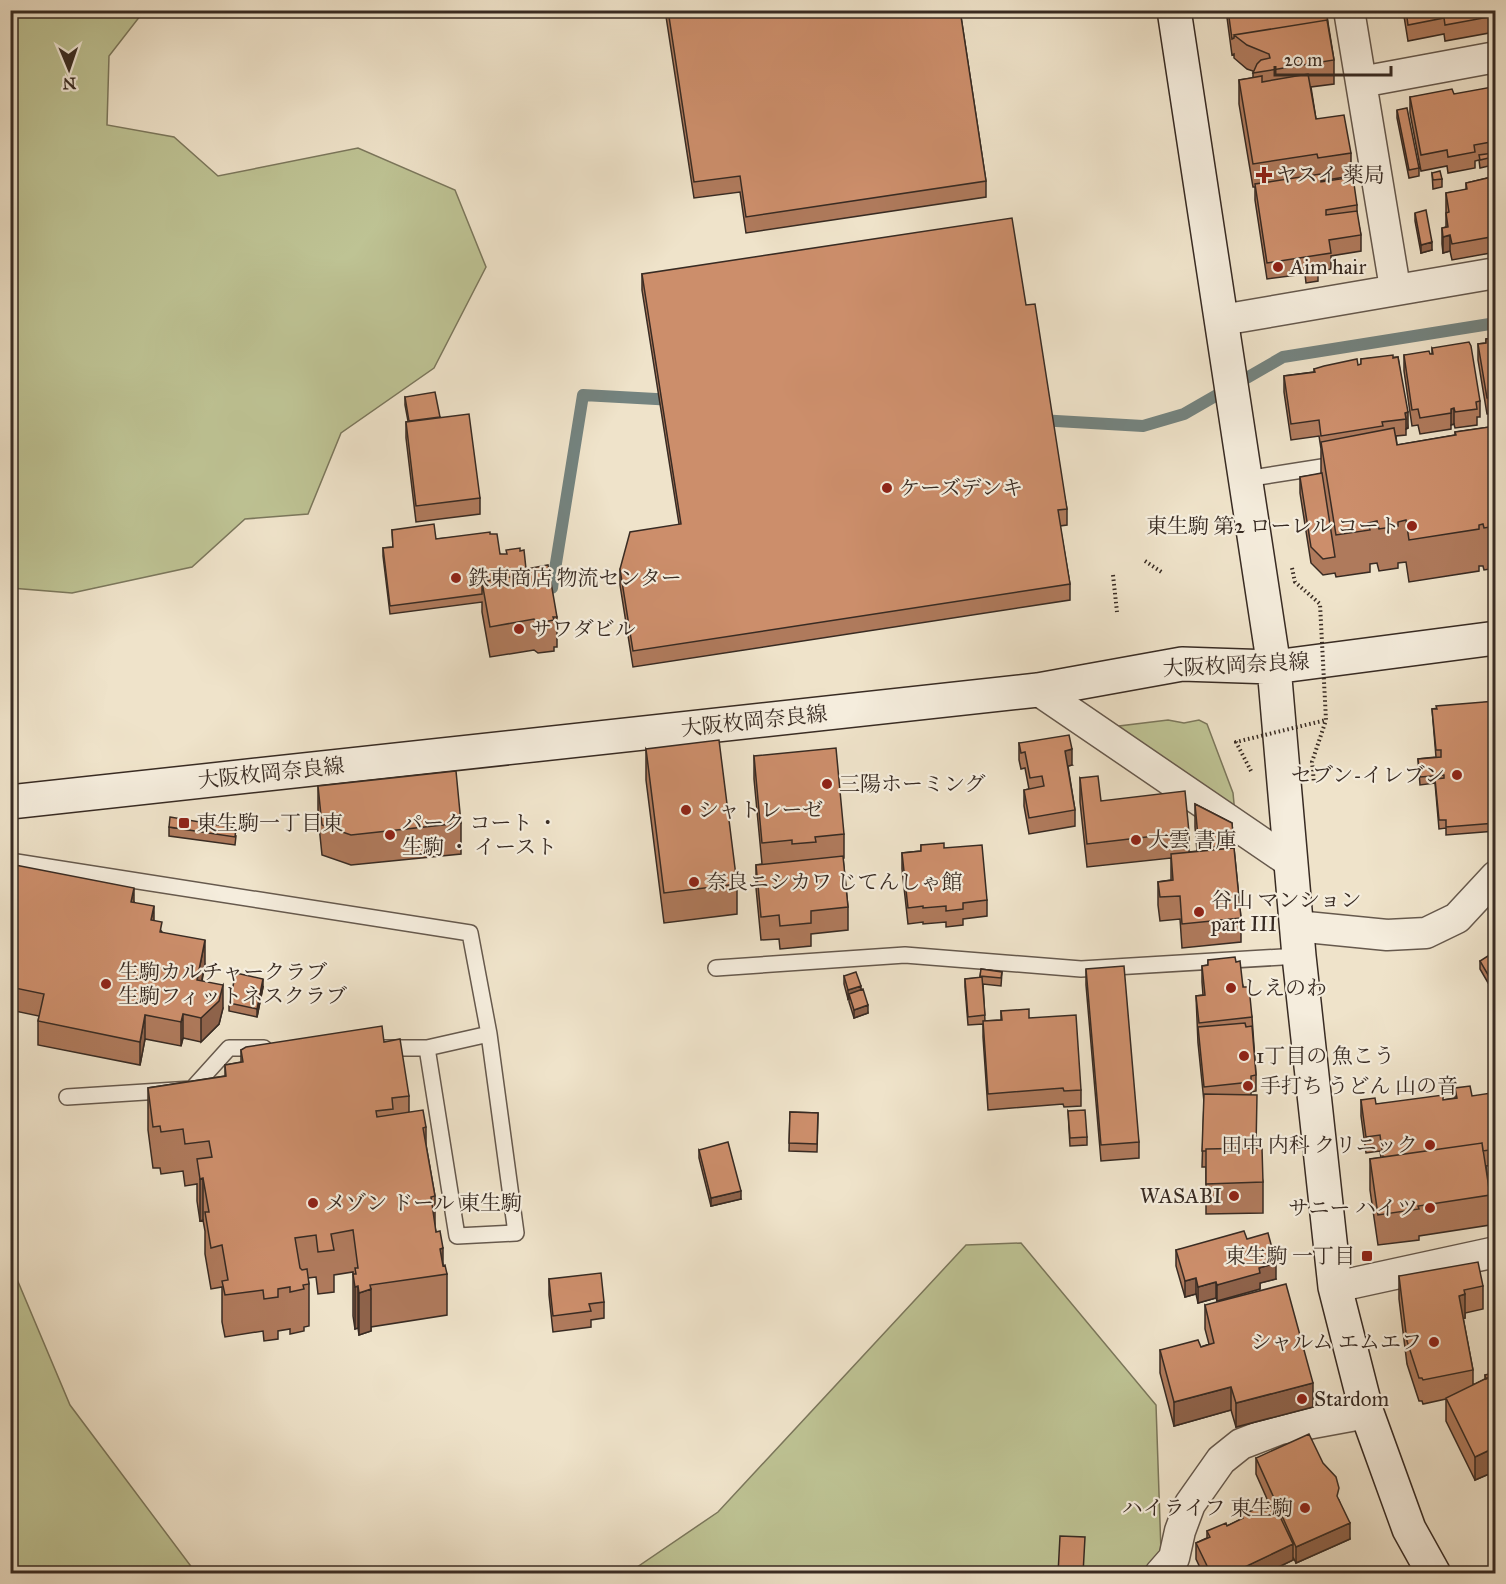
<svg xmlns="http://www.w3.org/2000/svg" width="1506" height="1584" viewBox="0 0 1506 1584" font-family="'IM FELL Great Primer','Noto Serif JP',serif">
<rect width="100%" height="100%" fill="#efe3ca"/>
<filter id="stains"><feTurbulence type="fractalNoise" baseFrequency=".00333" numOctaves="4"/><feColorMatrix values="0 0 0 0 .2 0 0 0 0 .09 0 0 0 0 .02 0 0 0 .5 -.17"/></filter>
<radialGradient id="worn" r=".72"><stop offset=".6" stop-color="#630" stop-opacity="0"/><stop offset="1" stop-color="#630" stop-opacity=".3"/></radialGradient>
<path fill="#bec394" stroke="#7b775c" stroke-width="1.5" d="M10,11H144L109,56L107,125L174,137L218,176L358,148L455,190L486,267L434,368L341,433L308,514L245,519L192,567L72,593L11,588Z
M1168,720L1184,723L1199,720L1207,724L1233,793L1235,814L1210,792L1209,788L1152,759L1118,732L1119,726Z
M1021,1243L1156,1405L1161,1552L1152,1573L627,1574L718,1512L966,1245Z
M11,1265L70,1405L196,1573H11Z"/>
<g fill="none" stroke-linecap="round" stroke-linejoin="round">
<path stroke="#74837f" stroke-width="12" d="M1039,420L1143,426L1184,414L1283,357L1496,323
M552,588L583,395L674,400"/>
<g stroke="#66594d" stroke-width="18">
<path id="lane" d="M1246,479L1341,464
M10,861L470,933L489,1034L516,1233L457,1236L427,1048
M716,968L905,955L1081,969L1299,956
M381,1048H427L489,1034
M67,1097L192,1089L229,1048H264"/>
</g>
<g stroke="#66594d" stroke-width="33">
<path id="street" d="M1349,10L1395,288
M1361,82L1496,57
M1222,320L1496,273
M1038,690L1290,862
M1296,926L1387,935L1426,933L1457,918L1496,876
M1335,1287L1496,1252
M1160,1574L1174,1558L1180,1531L1190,1504L1221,1460L1241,1444L1280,1429L1367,1413"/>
</g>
<g stroke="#382b23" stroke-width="36">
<path id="secondary" d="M1174,10L1274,667L1299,956L1335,1287L1367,1413L1409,1529L1434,1574
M10,802L1038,690L1182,664L1274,667L1496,638"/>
</g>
<path stroke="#382b23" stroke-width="4" stroke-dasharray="1.5 3" stroke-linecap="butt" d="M1145,561L1163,573
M1113,575L1117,612"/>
<use href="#lane" stroke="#f5eddd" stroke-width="15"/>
<use href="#street" stroke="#f5eddd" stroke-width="30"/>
<use href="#secondary" stroke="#f5eddd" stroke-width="33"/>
<path stroke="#382b23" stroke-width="4" stroke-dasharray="1.5 3" stroke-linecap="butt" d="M1292,568L1295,582L1320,604L1326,720L1312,762L1314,783
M1251,771L1236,742L1326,720"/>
</g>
<path fill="#af7a5c" stroke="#382b23" stroke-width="1.5" d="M665,10H960L986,181V197L746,233L740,192L694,198Z
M1226,10H1326L1334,60V84L1311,87L1316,119L1351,153V176L1321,181L1357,205V216L1361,235V251L1331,256V269L1318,272V281L1306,283L1305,274L1267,279L1255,200V187H1253L1239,104V80L1253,78V71L1247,69L1234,58V54L1232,55Z
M1403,10H1488L1489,17V33L1445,41L1444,34L1408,41Z
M1454,94L1496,104V157H1493V165L1480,168L1479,160L1475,161V168L1448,173L1447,166L1421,171L1410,113V97Z
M1397,110L1419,168V176L1409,178L1397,118Z
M1432,173L1442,179V187L1433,189Z
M1496,176V252L1452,260L1450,251L1443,253L1442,244V228L1446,227V193L1466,190V183Z
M1415,213L1432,250L1421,253L1415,221Z
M642,274L1026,305L1067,509V525L1060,526L1070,584V600L633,667L620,585V569L679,524L642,290Z
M1496,338V413L1487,414L1478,360V344L1486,343V339Z
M1432,348L1480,401V417H1477V425L1455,428L1454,424L1451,425V429L1420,434L1418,425L1412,426L1404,371V355L1432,354Z
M1398,357L1408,428L1406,429V435L1396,436L1397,445L1455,435V432L1496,426V568L1484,570L1483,566H1479V571L1409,582L1406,562L1398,563V568L1379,571L1377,563L1370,564V572L1336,577L1335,573L1323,575L1311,563L1300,493V477L1321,474V449L1319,436L1291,440L1284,392V376L1314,372V369L1361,365V359Z
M405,397L440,417L480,498V514L416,522L406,438V422L408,421L405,405Z
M392,530L436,539L490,534L500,554L526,569L557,617V647H554V651L538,653L534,650L490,657L482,612V602L390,614L383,556V548L393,547Z
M1496,701V831L1446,835V828L1439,829L1435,783L1420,785L1418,759L1436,757L1432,709Z
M1019,743L1072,765L1068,766L1075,810V826L1029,834L1024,806V790L1029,789L1025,768L1021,769L1019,760Z
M646,749L737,884V914L664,923L646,780Z
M754,756L844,834V858H843L848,907V930L811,934V946L780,949L779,939L761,940L756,888V865L762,864L754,779Z
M1080,778L1101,801L1189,832V852L1197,851L1195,827V804L1232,823L1234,848L1241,918V942L1182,948L1180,919L1160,921L1158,905V882L1171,880V858L1087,867L1080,802Z
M318,786L461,823V854L351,865L322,855L318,816Z
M169,827L236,836L235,845L169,836Z
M921,845L944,848L987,900V916L963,919V925L946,927V922L923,924V922L908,924L902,869V853L921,851Z
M10,864L134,902L154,921L162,932L205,964L202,981L223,1008L219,1024L201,1042L183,1038L181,1046L145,1039L140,1065L38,1045V1021L39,1016L10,1010Z
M1208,960L1236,962L1252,1017L1256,1075V1091L1251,1092V1095L1256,1148L1263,1182V1213L1206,1214V1167H1202L1204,1102L1198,1043L1196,996L1203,995L1202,982V966L1208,965Z
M1480,961H1496V985L1491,988L1480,969Z
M981,969L1002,972L1001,986L983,984L985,1021L1001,1020V1011L1029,1018L1081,1090V1106L1064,1107L1063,1104L988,1110L983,1037V1024L968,1025L965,987V979L980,978Z
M1086,969L1139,1142V1158L1101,1161L1086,985Z
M844,976L861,989L868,1013L854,1018L849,1002V998L848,999L844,984Z
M263,987L257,1017L229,1011V1003Z
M384,1042L409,1096V1112L426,1127V1145L435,1196V1227L443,1266L447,1274V1315L371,1327V1331L359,1335L358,1328L355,1329L353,1316V1272L334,1275V1292L318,1294L316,1277L308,1278L309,1284V1326L304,1327V1331L290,1334V1329L278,1331V1339L264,1341L263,1331L225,1337L222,1322V1287L211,1289L205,1254V1231L203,1220L200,1221L197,1201V1184L185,1186L183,1171L161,1174L160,1168H153L148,1130V1088L225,1076V1065L241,1062V1050Z
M1455,1088L1472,1096L1496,1122V1165L1486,1166L1490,1195V1225L1419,1236V1240L1378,1245L1370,1190V1159L1381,1158L1380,1151L1366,1153L1361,1116V1100L1376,1104L1443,1100L1455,1098Z
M1068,1111L1087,1137V1145L1070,1146Z
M790,1112L818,1113L817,1152L789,1151Z
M699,1150L741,1199L711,1206L699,1158Z
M1247,1239L1276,1279L1260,1283V1289L1217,1301L1216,1298L1198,1303L1196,1294L1185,1297L1176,1266V1250Z
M1399,1276L1483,1286V1309L1465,1313V1318H1463L1473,1370V1385L1485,1379V1375L1496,1373V1471L1475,1480L1446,1421V1399L1423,1404L1422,1401H1419L1407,1364L1399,1299Z
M549,1279L604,1302V1318L591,1320V1327L553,1332L549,1295Z
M1205,1305L1313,1407L1236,1427L1231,1410L1174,1426L1160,1373V1350L1201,1347L1209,1344L1205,1329Z
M1256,1458L1339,1500L1350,1539L1296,1563L1293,1557V1560L1264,1574H1203L1196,1559V1543L1207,1538V1531L1227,1526L1242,1519V1515L1263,1512L1271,1508L1256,1474Z"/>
<path fill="#8f634b" stroke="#382b23" stroke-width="1.5" d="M1450,235V251L1443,253V237Z
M1432,242V250L1421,253V245Z
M1454,408V424L1451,425V409Z
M1408,412V428L1406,429V419L1405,413Z
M1072,749V765L1065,767V751Z
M134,888V911L131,902Z
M154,906V929L151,920Z
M205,940V964L197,1003V980Z
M1496,977V985L1491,988V980Z
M263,979V987L257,1017V1009Z
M223,985V1008L219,1024L201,1042V1018Z
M861,986V994H849V998L848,999V990Z
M868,1005V1013L854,1018V1010Z
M183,1014V1038L181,1046V1022Z
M145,1015V1039L140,1065V1042Z
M203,1178V1220L200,1221V1179Z
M741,1191V1199L711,1206V1198Z
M443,1248V1274L440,1249Z
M1276,1263V1279L1260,1283V1289L1217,1301V1285L1259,1268Z
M1196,1278V1294L1185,1297V1281Z
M1216,1282V1298L1198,1303V1287Z
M358,1286V1328L355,1329V1287Z
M371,1289V1331L359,1335V1293Z
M1465,1294V1318L1459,1319V1296Z
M1313,1383V1407L1236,1427V1403Z
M1231,1387V1410L1174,1426V1402Z
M1496,1447V1471L1475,1480V1457Z
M1350,1523V1539L1296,1563V1547Z
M1293,1544V1560L1264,1574H1230Z"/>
<path fill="#cc8e6b" stroke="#382b23" stroke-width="1.5" d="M668,10H960L986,181L746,217L740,176L694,182Z
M1228,10H1326L1328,24L1327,20L1234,35V38L1232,39Z
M1406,10H1488L1489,17L1445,25L1444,18L1408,25Z
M1327,20L1334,60L1253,73L1257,64L1261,60L1270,58L1269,54L1247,45L1234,35Z
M1308,74L1316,119L1344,115L1351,153L1318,158L1317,154L1253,164L1239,80L1262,76V82Z
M1492,87L1496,104V141L1474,145L1475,152L1448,157L1447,150L1421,155L1410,97L1452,89L1454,94Z
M1407,108L1419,168L1409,170L1397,110Z
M1493,153V157L1480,160L1479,155Z
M1440,171L1442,179L1433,180L1432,173Z
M1320,174L1321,182L1353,177L1357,205L1326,210V215L1357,211L1361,235L1329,240L1331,253L1267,263L1255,184Z
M1496,176V236L1452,244L1450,235L1443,237L1442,228L1448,227L1446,213L1449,212L1446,193L1467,189L1466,183Z
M1426,210L1432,242L1421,245L1415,213Z
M1012,218L1026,305L1035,304L1067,509L1058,510L1070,584L633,651L620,569L630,532L681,524L642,274Z
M1317,265L1318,273L1306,275L1305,267Z
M1496,338V397L1487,398L1478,344L1486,343V339Z
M1469,342L1471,346L1480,401L1476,402L1477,409L1455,412L1454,408L1451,409V413L1420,418L1418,409L1412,410L1404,355L1429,351L1430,354H1433L1432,348Z
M1393,355V358L1398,357L1408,412L1405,413L1406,419L1382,422L1383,426L1321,436L1319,420L1291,424L1284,376L1315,372L1314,369L1324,366L1357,359L1358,365L1361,364V359Z
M435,392L440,417L409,421L405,397Z
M469,414L480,498L416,506L406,422Z
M1496,426V526L1484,528L1483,524L1479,525V529L1409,540L1406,520L1398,522V526L1379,529L1377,521L1368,523L1370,530L1336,535L1321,442L1394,428L1397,445L1456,435L1455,432Z
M1322,473L1335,557L1323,559L1311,547L1300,477Z
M434,524L436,539L490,532V534H497L500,554H507L506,550L520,548V551L524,550L526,569L521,570V575L482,582V594L390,606L383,548L393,547L392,530Z
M548,565L557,617H553L554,620L538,623L534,619L490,627L482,582L522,575L521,570Z
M1496,701V823L1446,827V820H1439L1435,779L1444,778V775L1420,777L1418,759L1441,757V750H1436L1432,709H1437L1436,706Z
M1069,735L1072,749L1065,751L1075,810L1029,818L1024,790L1044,786L1042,776L1030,778L1025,752L1021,753L1019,743Z
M719,740L737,884L664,893L646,749Z
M836,748L844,834L815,837L816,842L792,844V840L762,843L754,756Z
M456,771L461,823L351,835L322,825L318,786Z
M1098,776L1101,801L1185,791L1189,832L1087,844L1080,778Z
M1195,804L1232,823L1234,845L1199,848Z
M170,817L236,828L235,837L169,827Z
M944,843V848L982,845L987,900L963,903V909L946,911V906L923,908V906L908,908L902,853L921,851V845Z
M1234,848L1241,918L1182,924L1180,896L1160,897L1158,882L1173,880L1171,854Z
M843,856L848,907L811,911V923L780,926L779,915L761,917L756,865Z
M10,864L134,888L131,902L154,906L151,920L162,922L160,932L205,940L197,980L223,985L219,1001L201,1018L183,1014L181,1022L145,1015L140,1042L38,1021L44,994L10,987Z
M1491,954L1496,961V977L1491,980L1480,961Z
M1235,957L1236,962L1240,961L1243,987H1249L1252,1017L1199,1023L1196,996L1205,995L1202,966L1208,965V960Z
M1124,966L1139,1142L1101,1145L1086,969Z
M981,969L1002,972L1001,978L980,976Z
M856,972L861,986L848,990L844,976Z
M236,973L263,979L257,1009L229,1003Z
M982,977L985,1015L968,1017L965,979Z
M863,989L868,1005L854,1010L849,994Z
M1029,1009V1018L1076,1015L1081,1090L1064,1091L1063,1088L988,1094L983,1021L1002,1020L1001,1011Z
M1245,1023L1246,1027L1252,1026L1256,1075L1251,1076V1082L1204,1087L1198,1027Z
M382,1026L384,1042L400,1039L409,1096L392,1098L393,1109L376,1111L377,1117L423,1110L426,1127L423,1128L435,1196L431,1197L436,1232L440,1231L443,1248L440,1249L443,1266L445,1265L447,1274L370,1285L371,1289L359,1293L358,1286L355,1287L353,1274H356L355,1268H358L353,1230L331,1234L334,1250L318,1252L316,1235L295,1238L300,1268L302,1270L307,1269L309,1284L303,1285L304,1289L290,1292V1287L278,1289V1297L264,1299L263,1290L225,1295L222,1281L228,1280L222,1245L211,1248L205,1212H209L203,1178L200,1179L197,1159L212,1157L209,1141L185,1144L183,1129L161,1132L160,1126L153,1127L148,1088L226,1076L225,1065L243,1062L241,1050L246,1047Z
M1470,1086L1472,1096L1491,1093L1496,1122V1149L1483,1151L1482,1143L1383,1157L1380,1135L1366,1137L1361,1100L1375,1098L1376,1104L1443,1095V1100L1457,1098L1455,1088Z
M1204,1094L1257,1095L1256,1148L1206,1149V1151H1202Z
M1085,1110L1087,1137L1070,1138L1068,1111Z
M790,1112L818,1113L817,1144L789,1143Z
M728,1142L741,1191L711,1198L699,1150Z
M1482,1143L1490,1195L1418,1206L1419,1209L1378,1215L1370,1159Z
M1262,1148L1263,1182L1206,1184V1149Z
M1244,1231L1247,1239L1268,1233L1276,1263L1259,1268L1260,1273L1217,1285L1216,1282L1198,1287L1196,1278L1185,1281L1176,1250Z
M1478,1262L1483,1286L1464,1290L1465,1294L1459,1296L1473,1370L1423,1380L1422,1378H1419L1407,1341L1399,1276Z
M601,1273L604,1302L589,1304L591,1311L553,1316L549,1279Z
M1286,1284L1313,1383L1236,1403L1231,1387L1174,1402L1160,1350L1198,1340L1201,1347L1214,1343L1205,1305Z
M1496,1373V1377L1492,1379L1491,1376L1486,1379L1485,1375Z
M1491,1376L1492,1379L1496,1377V1447L1475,1457L1446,1398Z
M1309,1434L1323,1463L1336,1477L1339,1488L1337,1496L1350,1523L1296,1547L1256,1458Z
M1275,1506L1293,1544L1230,1574H1211L1196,1543L1210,1537L1207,1531L1226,1523L1227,1526L1243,1518L1242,1515L1260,1507L1263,1512Z
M1060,1536L1085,1537L1083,1574H1058Z
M1393,1569L1400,1572L1401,1574H1386Z"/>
<g fill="#8f2418" stroke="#f5eddd" stroke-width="2">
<path d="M1261 166h6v6h6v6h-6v6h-6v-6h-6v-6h6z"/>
<circle cx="1278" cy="267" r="6"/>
<circle cx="887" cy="488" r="6"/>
<circle cx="1412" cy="526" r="6"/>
<circle cx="456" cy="578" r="6"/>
<circle cx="519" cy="629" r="6"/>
<circle cx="1457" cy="775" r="6"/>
<circle cx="827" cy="784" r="6"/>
<circle cx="686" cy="810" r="6"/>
<rect x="178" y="817" width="12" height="12" rx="3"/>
<circle cx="390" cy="835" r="6"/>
<circle cx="1136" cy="840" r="6"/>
<circle cx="694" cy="882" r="6"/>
<circle cx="1199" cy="912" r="6"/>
<circle cx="106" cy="984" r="6"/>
<circle cx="1231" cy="988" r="6"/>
<circle cx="1244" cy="1056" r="6"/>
<circle cx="1248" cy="1086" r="6"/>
<circle cx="1430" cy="1145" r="6"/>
<circle cx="1234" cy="1196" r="6"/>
<circle cx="313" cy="1203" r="6"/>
<circle cx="1430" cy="1208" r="6"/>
<rect x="1361" y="1250" width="12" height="12" rx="3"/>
<circle cx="1434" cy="1342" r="6"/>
<circle cx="1302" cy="1399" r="6"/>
<circle cx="1305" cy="1508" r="6"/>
</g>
<g text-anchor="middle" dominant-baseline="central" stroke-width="4.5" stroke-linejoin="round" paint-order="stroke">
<g font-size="21" fill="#382b23" stroke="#f5eddd" text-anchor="start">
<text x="1276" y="175">ヤスイ 薬局</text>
<text x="1290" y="267">Aim hair</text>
<text x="899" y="488">ケーズデンキ</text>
<text x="1400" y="526" text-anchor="end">東生駒 第2 ローレル コート</text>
<text x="468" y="578">鉄東商店 物流センター</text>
<text x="531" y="629">サワダビル</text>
<text x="1445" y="775" text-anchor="end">セブン-イレブン</text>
<text x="839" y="784">三陽ホーミング</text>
<text x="698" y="810">シャトレーゼ</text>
<text x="196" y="823">東生駒一丁目東</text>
<text x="402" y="823">パーク コート ・<tspan x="402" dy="24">生駒 ・ イースト</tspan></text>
<text x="1148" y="840">大雲 書庫</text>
<text x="706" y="882">奈良ニシカワ じてんしゃ館</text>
<text x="1211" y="900">谷山 マンション<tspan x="1211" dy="24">part III</tspan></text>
<text x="118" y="972">生駒カルチャークラブ<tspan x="118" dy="24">生駒フィットネスクラブ</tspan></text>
<text x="1243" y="988">しえのわ</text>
<text x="1256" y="1056">1丁目の 魚こう</text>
<text x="1260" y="1086">手打ち うどん 山の音</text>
<text x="1418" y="1145" text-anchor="end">田中 内科 クリニック</text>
<text x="1222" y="1196" text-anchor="end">WASABI</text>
<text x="325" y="1203">メゾン ドール 東生駒</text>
<text x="1418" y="1208" text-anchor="end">サニー ハイツ</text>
<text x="1355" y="1256" text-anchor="end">東生駒 一丁目</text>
<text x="1422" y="1342" text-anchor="end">シャルム エムエフ</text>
<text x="1314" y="1399">Stardom</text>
<text x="1293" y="1508" text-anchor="end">ハイライフ 東生駒</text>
</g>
<g font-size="21" fill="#382b23" stroke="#f5eddd">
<text transform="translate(1236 665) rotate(-3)">大阪枚岡奈良線</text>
<text transform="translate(754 721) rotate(-6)">大阪枚岡奈良線</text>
<text transform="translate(271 773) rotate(-6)">大阪枚岡奈良線</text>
</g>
</g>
<rect width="1506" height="1584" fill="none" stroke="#efe3ca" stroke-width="36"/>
<rect x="12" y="12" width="1482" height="1560" fill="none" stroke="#382b23" stroke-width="3"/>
<rect x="18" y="18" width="1470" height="1548" fill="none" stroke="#382b23" stroke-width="1.5"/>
<g transform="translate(69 69) rotate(178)" stroke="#f5eddd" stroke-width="4.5" paint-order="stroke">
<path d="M0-4.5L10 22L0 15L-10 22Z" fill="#382b23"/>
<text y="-9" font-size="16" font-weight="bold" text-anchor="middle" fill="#382b23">N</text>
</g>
<path d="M1275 66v9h116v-9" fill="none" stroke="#382b23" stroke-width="3"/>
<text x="1284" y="66" font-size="18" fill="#382b23" stroke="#f5eddd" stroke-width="4.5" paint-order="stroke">20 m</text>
<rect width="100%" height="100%" filter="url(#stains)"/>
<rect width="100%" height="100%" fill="url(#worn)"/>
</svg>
